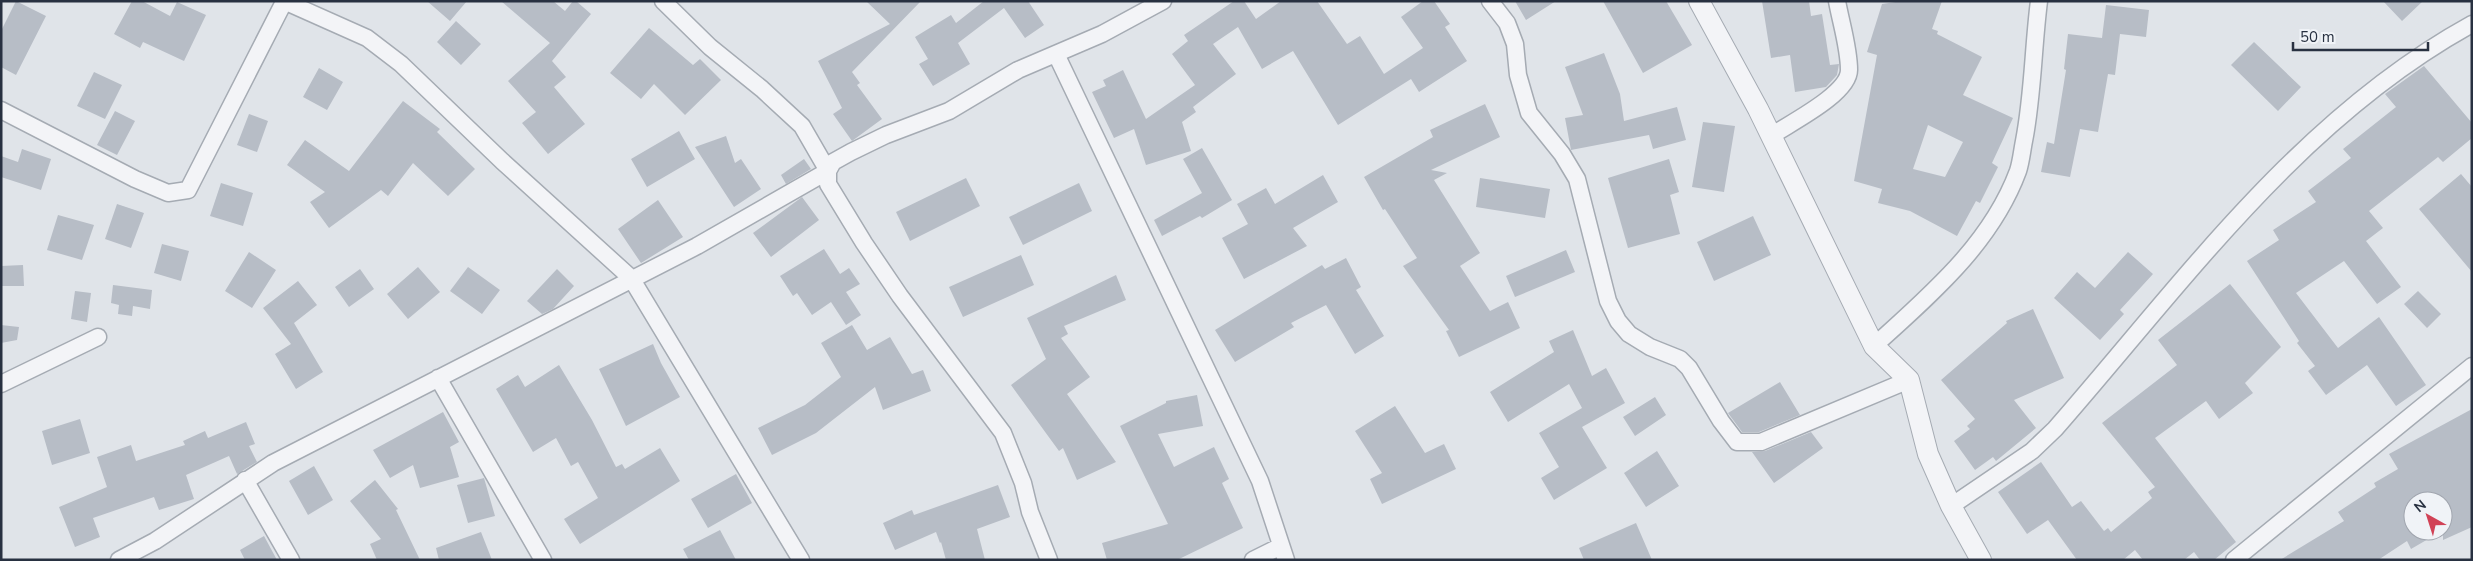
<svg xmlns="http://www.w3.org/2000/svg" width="2473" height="561" viewBox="0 0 2473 561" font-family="'Nunito Sans',sans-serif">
<rect width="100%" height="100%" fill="#e0e4e9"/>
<path fill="#b7bdc6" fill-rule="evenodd" d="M16,1L46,16L16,75L1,67V31Z
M132,1H142L170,16L177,2L206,15L184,61L143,42L140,48L114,34Z
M427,1H467L450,21Z
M501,1H553L565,11L573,1H576L591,14L552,61L566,77L554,87L585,124L548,154L522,123L536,112L508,81L550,43Z
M866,1H921L852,72L860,83L857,85L882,119L852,141L833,114L842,108L818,61L890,24Z
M984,1H1028L1044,25L1025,38L1004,8L958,43L970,64L933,86L919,64L928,59L915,37L951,15L956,23Z
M1234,1H1244L1256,19L1281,1H1317L1347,44L1360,36L1384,74L1423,48L1401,17L1423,1H1434L1450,24L1445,27L1467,61L1419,92L1411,79L1338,125L1293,51L1262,69L1238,27L1213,44L1236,74L1193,107L1196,112L1182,122L1191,151L1146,165L1134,129L1114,138L1092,92L1106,86L1103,80L1123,70L1146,119L1195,85L1172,54L1188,41L1184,35Z
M1515,1H1556L1526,20Z
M1603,1H1666L1692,45L1643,73Z
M1762,1H1809L1811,16L1822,14L1830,65L1839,64L1837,75L1826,87L1795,92L1790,55L1771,58Z
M1902,1H1942L1932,29L1938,31L1937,34L1982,57L1963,95L2013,118L1992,163L1998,167L1980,203L1976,201L1957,236L1910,211L1878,203L1882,189L1854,181L1877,55L1867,52L1882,4ZM1928,125L1963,142L1945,177L1913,169Z
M2383,1H2423L2402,21Z
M2106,5L2149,10L2146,37L2120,34L2115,75L2108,74L2098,132L2080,129L2070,177L2041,172L2047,142L2054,144L2066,70L2064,69L2068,34L2102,38Z
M456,21L481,44L461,65L437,42Z
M649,28L693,65L700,59L721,80L685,115L654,84L641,99L610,73Z
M2254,42L2301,87L2278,111L2231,65Z
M1604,53L1620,94L1624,121L1677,107L1686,140L1653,149L1649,135L1571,150L1565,118L1583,115L1565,67Z
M2424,66L2472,123V138L2443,162L2438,157L2369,211L2383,228L2366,241L2401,287L2377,304L2344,261L2296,293L2338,348L2379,317L2426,385L2396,406L2367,365L2326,395L2308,371L2315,366L2297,343L2299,341L2247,261L2279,240L2273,230L2316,202L2308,191L2351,158L2343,149L2396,107L2385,94Z
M319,68L343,82L327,110L303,97Z
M94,72L122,85L105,119L77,106Z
M403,101L440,129L437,132L475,169L448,196L413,163L388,196L381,190L329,228L310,202L325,192L287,165L305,140L349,171Z
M1485,104L1500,137L1431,170L1447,173L1434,180L1480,253L1460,266L1490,311L1508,302L1520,328L1459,357L1446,331L1449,330L1403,266L1417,258L1385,209L1383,210L1364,177L1433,137L1430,130Z
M115,111L135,121L117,155L97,145Z
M249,114L268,121L257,152L237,145Z
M1703,122L1735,126L1724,192L1692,187Z
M679,131L695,159L647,187L631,159Z
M726,136L735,163L741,159L761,189L734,207L695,147Z
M1202,148L1232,200L1202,218L1200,216L1162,236L1154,220L1202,193L1183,159Z
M22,149L51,159L41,190L1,177V156L18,162Z
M804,159L811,169L786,184L781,175Z
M1669,159L1679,192L1670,195L1680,234L1628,248L1608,178Z
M2461,174L2472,187V272L2419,209Z
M1323,175L1338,202L1293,228L1307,246L1244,279L1222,238L1248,224L1237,204L1266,188L1275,204Z
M966,178L980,206L910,241L896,212Z
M1480,178L1550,189L1545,218L1476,207Z
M221,183L253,193L243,226L210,216Z
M1079,183L1092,211L1023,245L1009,217Z
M802,197L819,220L771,257L753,233Z
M658,200L683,237L641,263L618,229Z
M117,204L144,213L131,248L105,239Z
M58,215L94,225L82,260L47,250Z
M1753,216L1771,255L1714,281L1697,242Z
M162,244L189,251L181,281L154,273Z
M824,249L840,274L849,268L860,284L846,292L861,315L846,325L831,302L812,315L797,293L793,296L780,276Z
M1566,250L1575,272L1515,297L1506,276Z
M249,252L276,270L252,308L225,291Z
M2128,252L2153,274L2120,310L2124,314L2100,340L2054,298L2077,272L2095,288Z
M1021,255L1034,285L963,317L949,287Z
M1346,258L1361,287L1356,290L1384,336L1355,354L1326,305L1291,323L1294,327L1235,362L1215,330L1322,265L1325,269Z
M23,265L24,286H1V266Z
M418,267L440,292L408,319L387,294Z
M468,267L500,290L482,314L450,291Z
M360,269L374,289L349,307L335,287Z
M557,269L574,286L553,309L542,314L527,301Z
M1116,275L1126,300L1064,326L1068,334L1061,338L1090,377L1067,394L1116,462L1077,480L1063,448L1059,451L1011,385L1046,359L1027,318Z
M298,281L317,305L294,323L323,372L296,389L275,354L291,344L263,308Z
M2230,284L2281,347L2245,383L2253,393L2219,419L2206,401L2155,438L2236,542L2214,560H2200L2194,552L2184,560H2143L2135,550L2123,560H2077L2048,520L2027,534L1998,492L2041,462L2072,507L2081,501L2104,531L2108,528L2111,532L2152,498L2148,492L2155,487L2102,423L2177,365L2158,340Z
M113,285L152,290L150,309L133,306L132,316L118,314L119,305L111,303Z
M75,291L91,293L87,322L71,319Z
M2418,291L2441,314L2427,328L2404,304Z
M2033,309L2064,378L2014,400L2036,428L1996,461L1993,457L1975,470L1954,441L1970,429L1967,426L1975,419L1941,380L2007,323L2006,321Z
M1,325L19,327L17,340L1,343Z
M852,325L867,350L890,337L912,374L923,370L931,391L883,410L875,387L816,433L772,455L758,428L805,405L841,377L821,343Z
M1573,330L1592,376L1606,368L1625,403L1582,427L1607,468L1554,500L1541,478L1559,467L1539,433L1582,408L1569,384L1508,422L1490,392L1554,352L1549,341Z
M653,344L661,363L680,397L626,426L599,369Z
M559,365L592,420L616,467L622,464L625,469L660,448L680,481L580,544L564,519L598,498L578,462L571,466L556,438L533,452L496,389L518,375L525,387Z
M1780,382L1800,415L1759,432H1742L1728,413Z
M1197,395L1203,426L1158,434L1174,467L1214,447L1229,479L1222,483L1243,528L1177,560H1107L1102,543L1168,524L1120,426L1166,403V401Z
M1655,397L1666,415L1635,436L1623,417Z
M1395,406L1425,453L1444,444L1456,469L1382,504L1370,479L1382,473L1355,431Z
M2472,409V527L2443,540V501H2413V531H2442L2411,549L2407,541L2378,560H2280L2344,521L2338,512L2376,487L2374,483L2398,469L2389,454Z
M443,412L459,442L450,447L459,477L420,488L413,465L390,478L373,450Z
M80,419L90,453L52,465L42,431Z
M246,422L255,444L249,446L257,462L237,474L229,456L186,475L194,499L159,510L154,497L93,518L100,537L75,547L59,507L107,487L97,457L131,445L136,461L185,445L183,441L205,431L208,438Z
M1811,432L1823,448L1774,483L1752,452L1765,451Z
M1657,451L1679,486L1646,507L1624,473Z
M314,466L333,500L308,515L289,481Z
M736,474L752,503L708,528L691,499Z
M484,478L495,516L468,523L457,485Z
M375,480L398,509L396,510L420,560H377L370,544L381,539L350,501Z
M998,485L1010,517L977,529L985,560H946L941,542L940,543L936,532L895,550L883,523L912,510L914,515Z
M1636,523L1652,560H1584L1579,548Z
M720,530L736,560H689L683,549Z
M481,532L492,560H439L436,548Z
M264,536L277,560H245L240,550Z"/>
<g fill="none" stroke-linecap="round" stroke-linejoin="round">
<g stroke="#a5abb3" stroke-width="19">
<path id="minor" d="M284,1L367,38L401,64L502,161L631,278L801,560
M663,1L710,47L762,89L802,126L828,171V184L864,243L900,296L1003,433L1023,483L1030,512L1049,560
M1490,1L1507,23L1515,44L1518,75L1529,113L1562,154L1577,179L1608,301L1618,321L1629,334L1650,347L1680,359L1689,368L1721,421L1737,442H1761L1909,380
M1056,54L1260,481L1286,560
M1,110L135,179L168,193L188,190L284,2
M1771,136C1790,123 1849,94 1849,70C1849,48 1841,23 1837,1
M1874,346C1930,295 1991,244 2018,171C2021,162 2022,151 2024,141C2033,95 2033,48 2039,1
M438,378L543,560
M1,384L98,337
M245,480L291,560
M1951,506L2032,451L2055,429C2182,284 2299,119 2472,24
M119,560L155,541L273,463L697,246L828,171L833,162L851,152L886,135L949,111L1018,70L1102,34L1163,1
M1253,560L1281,546
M2234,560L2472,366"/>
</g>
<g stroke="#a5abb3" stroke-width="22">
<path id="tertiary" d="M1699,1L1758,109L1874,346L1909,380L1928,454L1951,506L1981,560"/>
</g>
<use href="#minor" stroke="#f3f4f7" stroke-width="16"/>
<use href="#tertiary" stroke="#f3f4f7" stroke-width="20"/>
</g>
<rect width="2473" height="561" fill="none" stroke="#283141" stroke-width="5"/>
<g transform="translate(2428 516) rotate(321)"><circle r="24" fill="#f0f3f7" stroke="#a0a5ae"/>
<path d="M0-4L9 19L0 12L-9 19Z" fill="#d14256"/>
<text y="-8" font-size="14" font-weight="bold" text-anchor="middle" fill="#283141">N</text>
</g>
<path d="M2293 42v8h135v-8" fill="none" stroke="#283141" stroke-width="2.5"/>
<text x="2300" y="42" font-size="15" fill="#283141" stroke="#f0f3f7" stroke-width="4" paint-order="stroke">50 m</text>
</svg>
